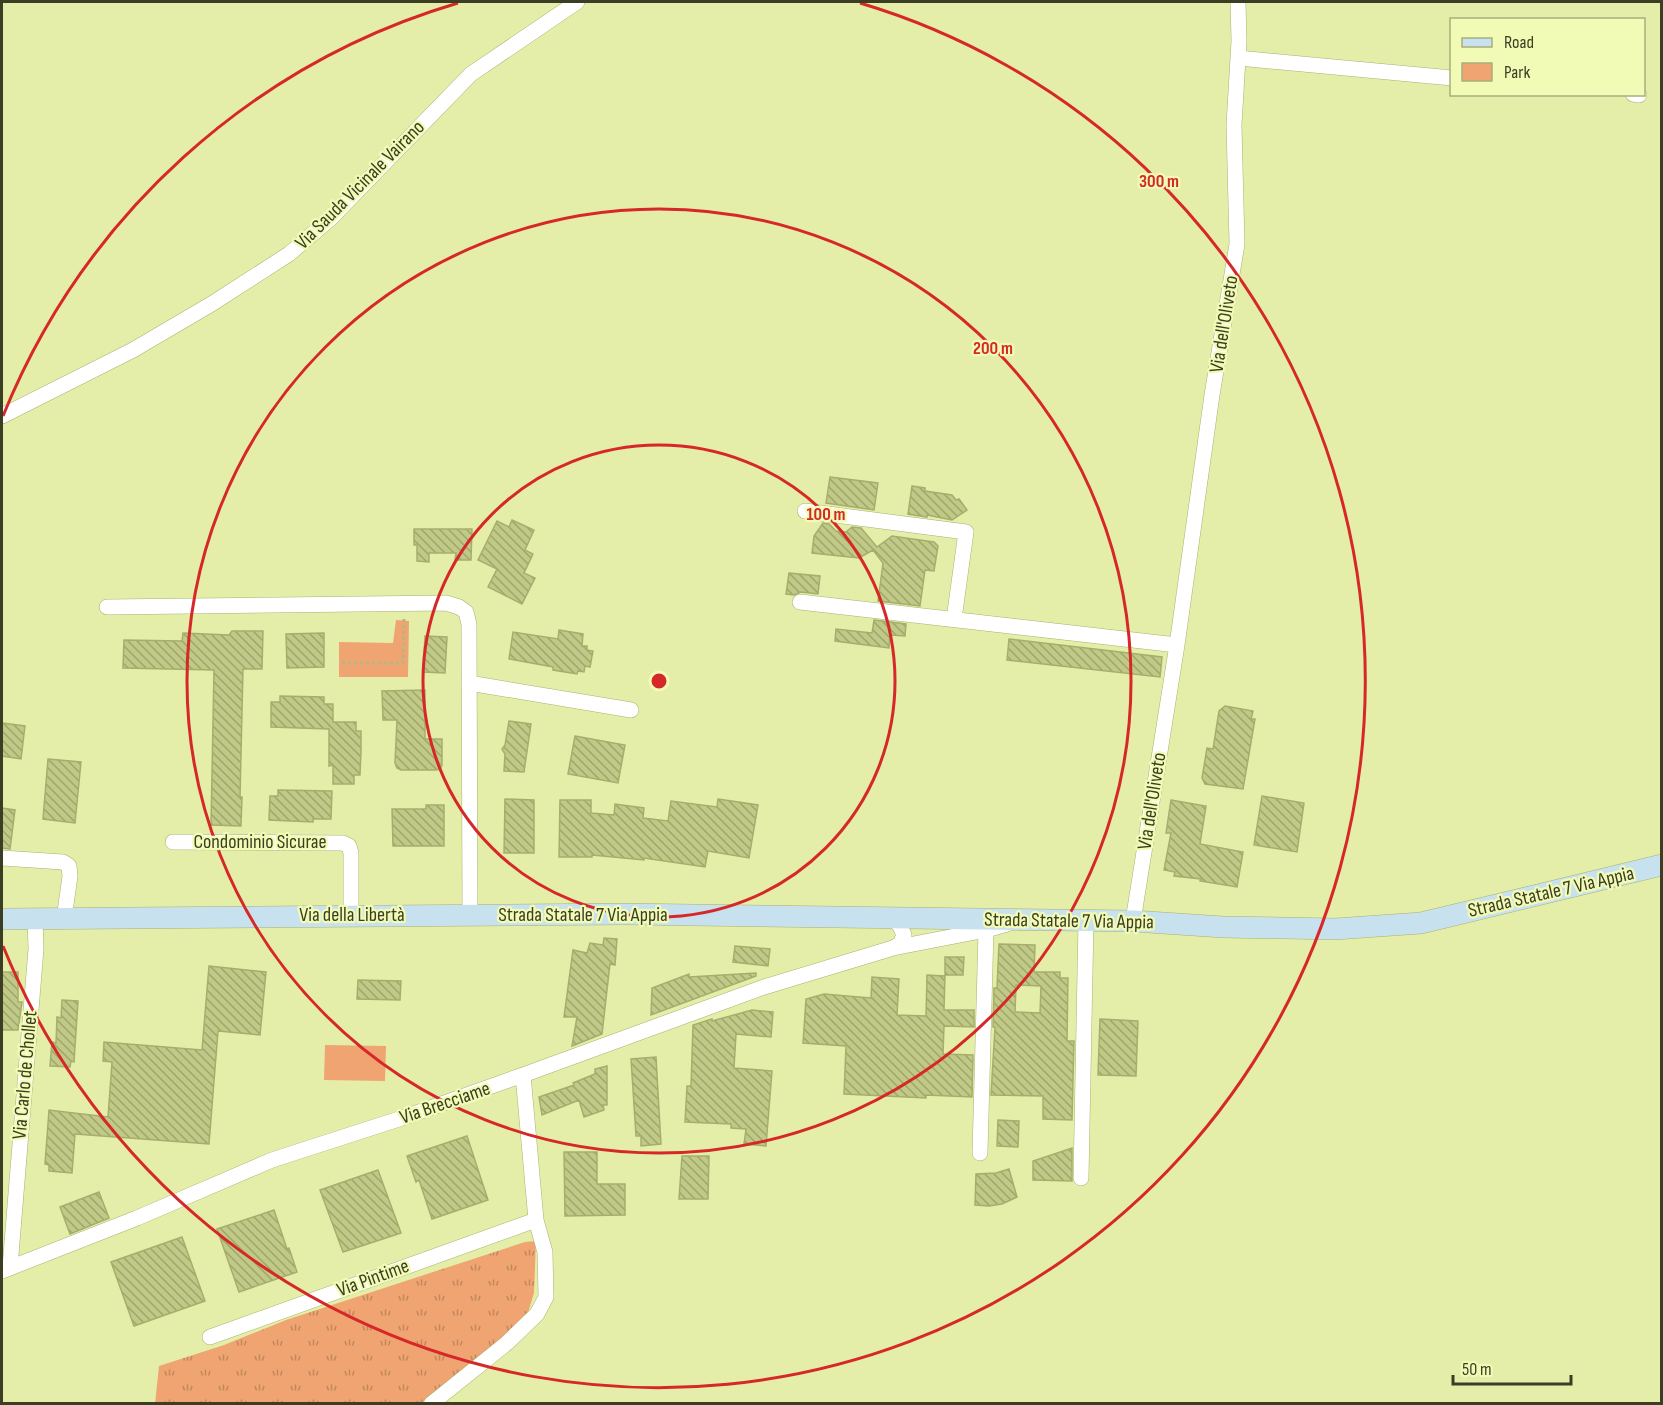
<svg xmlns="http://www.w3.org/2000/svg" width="1663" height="1405" viewBox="0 0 1663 1405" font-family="'Sofia Sans Condensed',sans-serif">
<defs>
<pattern id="grass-tufts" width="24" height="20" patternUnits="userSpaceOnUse" patternTransform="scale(1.5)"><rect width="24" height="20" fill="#efa471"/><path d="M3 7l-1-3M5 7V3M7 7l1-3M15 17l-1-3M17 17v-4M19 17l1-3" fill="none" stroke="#c3875c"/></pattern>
<pattern id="building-back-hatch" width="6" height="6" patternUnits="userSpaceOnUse" patternTransform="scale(1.5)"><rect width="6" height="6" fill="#c1c986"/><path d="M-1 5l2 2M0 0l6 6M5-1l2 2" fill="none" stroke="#9ea56d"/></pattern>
</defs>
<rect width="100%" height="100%" fill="#e5eea9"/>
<path fill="url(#grass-tufts)" d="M536,1241L534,1293L526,1319L422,1403L155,1404L159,1366L224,1345L286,1320L525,1242Z"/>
<path fill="#efa471" d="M396,620L409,621L408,677H339V642L393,643Z
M325,1045L386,1046L385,1081L324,1080Z"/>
<path fill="url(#building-back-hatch)" stroke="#a6ae6c" stroke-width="1.5" fill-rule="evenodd" d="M830,477L878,483L874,510L826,503Z
M912,486L925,488V491L952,495L956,500L959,499L967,510L952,520L927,515V517L908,514Z
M512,520L534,530L525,550L533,554L524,573L535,578L522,604L488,587L497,569L478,560L497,521L509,527Z
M823,523L829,524L836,531L846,532L852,527L861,528L877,547L892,536L934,542L938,546L934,571L925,570L920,606L878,601L883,563L873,550L859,558L812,553L814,536Z
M414,529H472L471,560H455L456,553H429V562L417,561V545H414Z
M789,573L820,576L818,594L801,592L794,595L786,594Z
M874,620L906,624L905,636L890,635L889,648L835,641L836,629L872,633Z
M559,630L583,634L582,646H587V650L593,651L590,667L585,666L584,672L578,671L577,674L553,670V667L509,659L513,632L558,639Z
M232,631H263L262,669H243L240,797H242L241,826L211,825L214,670L123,668L124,640L182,641L183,633L229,635Z
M324,633V667L287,668L286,634Z
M425,636L447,637L445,673L423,672Z
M1009,639L1162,657L1160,677L1007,660Z
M425,690V739H442V765L440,769L436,770H401L397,768L395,763L397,720H383L382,691Z
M280,696L324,697V704H333V722H356V731H361V751L360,775H354V784H333V765L329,766V729L271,727V702H280Z
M1225,706L1253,711L1251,719H1255L1243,789L1205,784L1202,778L1207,748L1213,749L1219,711Z
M509,721L531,724L524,772L504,771L505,754L502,749L505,745Z
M2,723L25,726L21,759L2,756Z
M575,736L625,745L618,783L568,774Z
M48,759L81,762L75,823L43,819Z
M278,790L332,791L331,819H313V822L269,820L270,796H278Z
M1262,796L1304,803L1297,852L1254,845Z
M505,799L534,800V853H504Z
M718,799L758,805L749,858L708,851L705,867L644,858V860L592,855V857H559L560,800H591V813L614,815L615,804L644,808L643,818L668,821L671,801L717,807Z
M1171,800L1206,806L1200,844L1243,852L1237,887L1200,881L1201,879L1174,876L1175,872L1164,870L1171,833H1166Z
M426,805H444V846H393L392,809H426Z
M2,808L15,810L10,849L2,848Z
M604,938L617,939L615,965L610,964L602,1034L572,1046L577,1017H564L573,950L587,953L590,943L603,945Z
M999,944L1035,945L1034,972H1060V978H1068L1067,1041H1074L1072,1120L1043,1119V1096L991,1095L995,1027H993L994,988H997ZM1016,985L1041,986L1040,1013L1015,1012Z
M735,946L770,949L768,966L733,962Z
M945,957H964L963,975H945Z
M209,966L266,972L260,1035L218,1031L209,1144L75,1134L72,1173L49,1171V1165L45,1164L49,1110L108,1117L112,1062L103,1061L104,1042L202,1050Z
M2,972H18V1002H22L18,1030H2Z
M756,973V976L651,1015L652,988L689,974V977Z
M927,975L945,976L944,1010H974V1027L944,1026L943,1054L973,1055L972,1097L926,1095V1098L844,1094L846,1046L803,1043L806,999L824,994L871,998L872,977L899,979L897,1015L926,1016Z
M358,980L401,981L400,1000L357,999Z
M62,1000L78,1001L74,1062L71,1061L70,1067L50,1066L52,1042L56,1043L57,1017L61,1018Z
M752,1010L773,1012L771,1037L736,1034L734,1068L772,1071L766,1146L744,1144L746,1129L731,1128V1124L685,1122L687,1086H691L693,1025L712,1019V1021Z
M1100,1019L1138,1021L1136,1076L1098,1075Z
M656,1057L661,1144L641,1146V1136H636L631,1059Z
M607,1066V1105H603L604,1110L584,1117L579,1100L542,1115L539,1097L574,1085L573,1083L595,1074V1069Z
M998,1120L1019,1121L1018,1147L997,1146Z
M467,1136L488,1200L432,1219L419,1180L416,1182L407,1156Z
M1072,1148V1181L1033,1180V1161Z
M564,1152H597V1184H625V1215L565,1216Z
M682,1156H709L708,1199H679Z
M1009,1169L1017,1197L1002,1204L989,1206L975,1205L976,1174L996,1173Z
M378,1170L401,1233L343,1252L320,1190Z
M99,1192L109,1218L70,1234L60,1207Z
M274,1210L287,1249L289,1248L297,1272L239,1292L217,1229Z
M182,1237L205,1301L134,1326L111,1262Z"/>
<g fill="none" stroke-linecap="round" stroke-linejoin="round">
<g stroke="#a9b16f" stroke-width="16">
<path id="street" d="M1238,58L1452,78
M1633,94L1639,95
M2,416L133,350L213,303L289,254L331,218L471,74L577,2
M805,511L966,532L954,619
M800,602L1177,645
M107,607L446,603L459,607L466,612L469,624L470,915
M469,683L631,710
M173,842L343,843L349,846L351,853V915
M2,858L63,862L69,866L70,876L64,919
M891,917L900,926L904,935L900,944L893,948
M1133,921L1177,645L1212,395L1237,244L1234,125L1239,41L1238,2
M980,1153L986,930
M1081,1178L1086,921
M10,1267L36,949L35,919
M2,1271L137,1218L272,1160L402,1118L523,1075L764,987L893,948L986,930L1007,924
M210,1337L536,1220L523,1075
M431,1404L507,1343L537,1314L546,1297L545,1252L536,1220"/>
</g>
<g stroke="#a9b16f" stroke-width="22">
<path id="secondary" d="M2,919L625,914L1133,921L1223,927L1335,929L1421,923L1662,865"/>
</g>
<path stroke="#b1b980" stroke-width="3" stroke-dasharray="3 3" stroke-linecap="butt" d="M342,663H403L404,617"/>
<use href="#street" stroke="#fff" stroke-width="15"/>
<use href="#secondary" stroke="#c8e1ee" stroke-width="21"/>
</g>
<g fill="none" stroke="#d62828" stroke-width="3">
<circle cx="659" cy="681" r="236"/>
<circle cx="659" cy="681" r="472"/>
<path d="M3 416A707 707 0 0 1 458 3M860 3A707 707 0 1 1 3 946"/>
</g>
<g text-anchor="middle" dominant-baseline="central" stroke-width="4.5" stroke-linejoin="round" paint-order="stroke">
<g font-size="20" fill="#3b3e22" stroke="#f2fbb6">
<text transform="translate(360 185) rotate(-45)">Via Sauda Vicinale Vairano</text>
<text transform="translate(1224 324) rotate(-81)">Via dell'Oliveto</text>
<text transform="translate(1152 801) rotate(-81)">Via dell'Oliveto</text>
<text x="260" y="842">Condominio Sicurae</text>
<text transform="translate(1551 892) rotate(-13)">Strada Statale 7 Via Appia</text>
<text x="352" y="915">Via della Libertà</text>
<text x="583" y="915">Strada Statale 7 Via Appia</text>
<text transform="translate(1069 921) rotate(1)">Strada Statale 7 Via Appia</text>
<text transform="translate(25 1075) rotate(-85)">Via Carlo de Chollet</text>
<text transform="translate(445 1103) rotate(-19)">Via Brecciame</text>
<text transform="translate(373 1278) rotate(-20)">Via Pintime</text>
</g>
</g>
<circle cx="659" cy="681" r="9" fill="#d62828" stroke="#f2fbb6" stroke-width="3"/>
<g font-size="18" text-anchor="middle" font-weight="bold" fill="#d62828" stroke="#f2fbb6" stroke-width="4.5" stroke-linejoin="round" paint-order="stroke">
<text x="1159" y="187">300 m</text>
<text x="993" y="354">200 m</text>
<text x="826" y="520">100 m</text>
</g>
<rect width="1663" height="1405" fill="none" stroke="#3b3e22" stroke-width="6"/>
<rect x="1450" y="18" width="195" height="78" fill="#f2fbb6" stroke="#a9af7b" stroke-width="1.5"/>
<rect x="1462" y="38" width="30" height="9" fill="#c8e1ee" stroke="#a9af7b" stroke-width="1.5"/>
<text x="1504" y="48" font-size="18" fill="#3b3e22">Road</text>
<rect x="1462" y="63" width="30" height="18" fill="#efa471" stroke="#a9af7b" stroke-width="1.5"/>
<text x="1504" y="78" font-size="18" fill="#3b3e22">Park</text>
<path d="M1453 1375v9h118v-9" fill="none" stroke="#3b3e22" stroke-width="3"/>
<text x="1462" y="1375" font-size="18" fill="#3b3e22" stroke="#f2fbb6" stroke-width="4.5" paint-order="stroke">50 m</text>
</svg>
